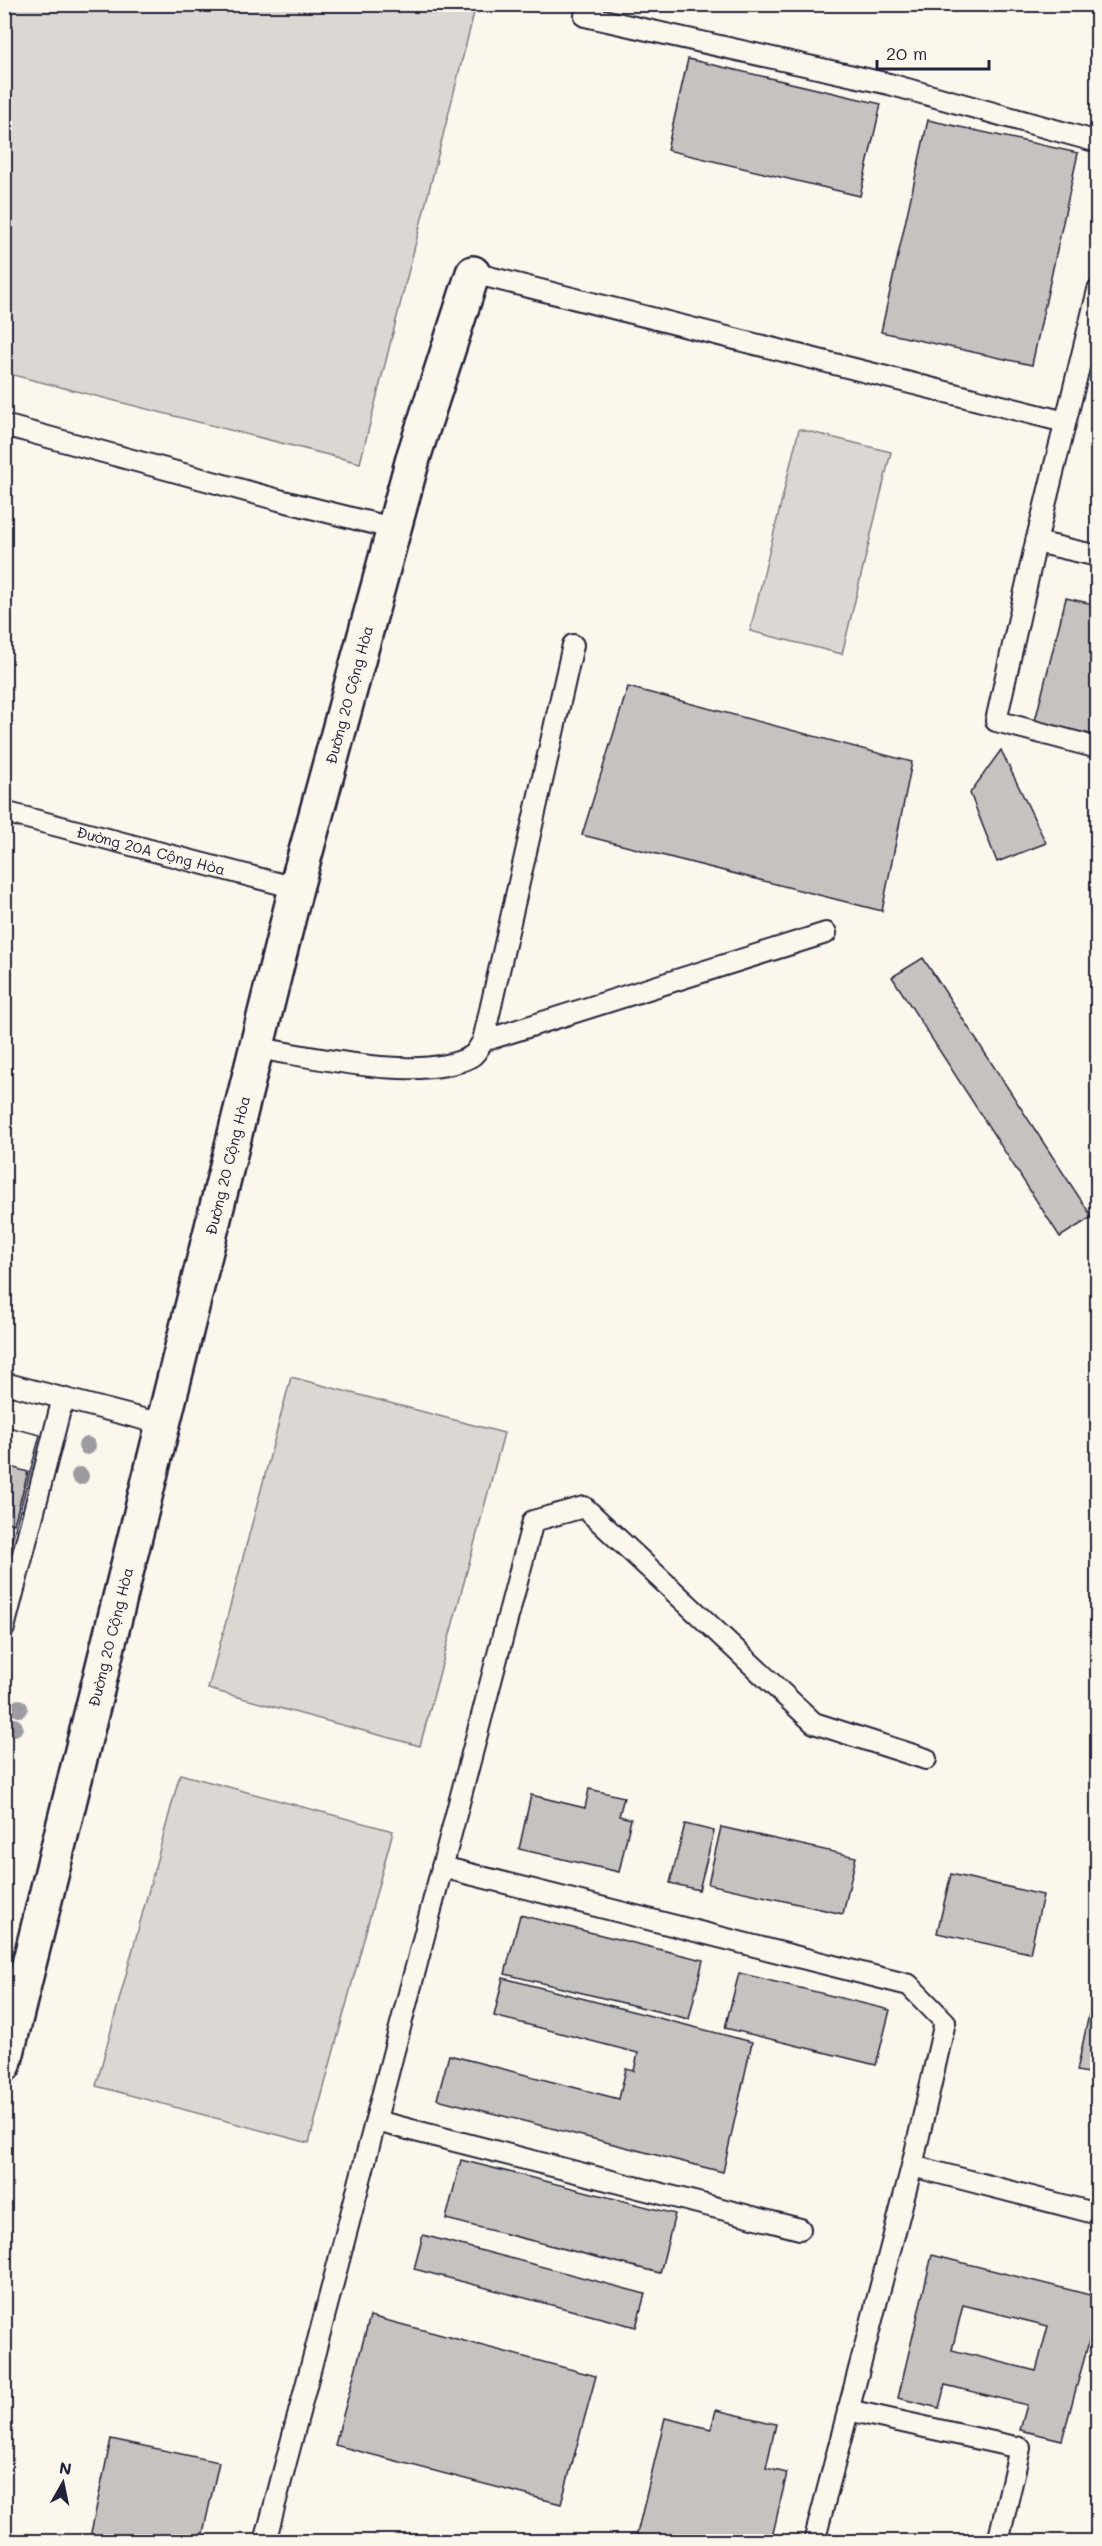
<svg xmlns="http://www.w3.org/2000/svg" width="1102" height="2546" viewBox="0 0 1102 2546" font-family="Mali,sans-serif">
<rect width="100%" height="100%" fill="#fbf7ec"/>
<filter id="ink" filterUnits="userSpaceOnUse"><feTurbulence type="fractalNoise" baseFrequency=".0167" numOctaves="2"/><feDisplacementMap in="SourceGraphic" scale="12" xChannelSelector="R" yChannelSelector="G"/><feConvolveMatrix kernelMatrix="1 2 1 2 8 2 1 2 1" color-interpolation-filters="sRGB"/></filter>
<g filter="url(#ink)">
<path fill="#dbd8d3" stroke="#7e7d87" stroke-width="1.5" d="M4,5H476L360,463L5,373Z
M799,429L891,452L842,654L750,631Z
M291,1377L504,1433L420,1746L208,1689Z
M180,1774L393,1831L309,2143L96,2086Z"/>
<path fill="#c6c2c0" stroke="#22223b" stroke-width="1.5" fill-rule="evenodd" d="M688,59L881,104L860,196L667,150Z
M928,120L1078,153L1032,365L881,332Z
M1066,598L1098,605V736L1035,721Z
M628,687L912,762L882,911L582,835Z
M1001,750L1046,843L997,862L970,793Z
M923,958L1092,1217L1060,1237L892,977Z
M4,1426L40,1435L4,1570Z
M4,1426L40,1435L4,1570Z
M4,1465L28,1472L14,1524L4,1521Z
M589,1789L624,1797L619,1816L631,1819L619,1872L519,1849L531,1795L585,1808Z
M685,1824L714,1831L699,1890L670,1883Z
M721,1827L856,1857L843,1914L708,1884Z
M951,1874L1043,1895L1030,1953L937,1933Z
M520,1915L703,1960L689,2019L505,1974Z
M739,1973L890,2010L876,2065L725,2028Z
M503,1978L752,2042L723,2172L437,2099L449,2055L619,2099L626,2069L634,2071L638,2053L494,2016Z
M1089,2014L1098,2015V2075L1077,2071Z
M461,2160L675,2214L660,2273L446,2219Z
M423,2235L645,2294L636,2327L414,2269Z
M932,2255L1098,2297L1088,2345L1062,2440L1020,2430L1027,2405L945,2385L939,2408L898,2398ZM963,2305L1048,2326L1036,2371L952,2350Z
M370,2316L596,2376L561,2504L335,2445Z
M716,2410L776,2424L766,2468L787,2473L771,2542H635L665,2418L711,2429Z
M111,2439L219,2462L201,2542H89Z"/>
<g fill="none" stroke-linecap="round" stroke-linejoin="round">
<g stroke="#22223b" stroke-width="24">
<g id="service">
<path d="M588,4L585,16L889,84L1098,142"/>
<path d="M473,273L1065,422"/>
<path d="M1098,290L1036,542L996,721L1098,748"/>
<path d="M4,425L279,500L396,529"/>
<path d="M1036,542L1098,556"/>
<path id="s1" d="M4,812L296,888"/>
<path d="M483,1041L826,933"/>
<path d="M256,1048C312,1056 423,1084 472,1056C476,1053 480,1046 483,1041L573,645"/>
<path d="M4,1383L162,1424"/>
<path d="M4,1628L63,1398"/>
<path d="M442,1867L909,1985L945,2022L912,2166L814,2542"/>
<path d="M376,2121L800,2229"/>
<path d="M912,2166L1098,2214"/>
<path d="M848,2410L1020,2448L998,2542"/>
<path d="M265,2542L533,1521L584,1507L814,1723L926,1759"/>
</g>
</g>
<g stroke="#22223b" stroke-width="38">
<g id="minor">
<path id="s2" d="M4,2065L296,888L414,455L473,273"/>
</g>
</g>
<use href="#service" stroke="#fbf7ec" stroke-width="20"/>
<use href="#minor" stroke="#fbf7ec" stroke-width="33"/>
</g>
<g fill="#9d9ba0">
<circle cx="87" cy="1446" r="9"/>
<circle cx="80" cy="1476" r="9"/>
<circle cx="19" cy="1708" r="9"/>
<circle cx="14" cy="1727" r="9"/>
</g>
</g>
<g text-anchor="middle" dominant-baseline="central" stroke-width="4.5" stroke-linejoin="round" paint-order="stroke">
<g font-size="15" fill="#22223b" stroke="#fbf7ec">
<text stroke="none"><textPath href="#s2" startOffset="1413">Đường 20 Cộng Hòa</textPath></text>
<text stroke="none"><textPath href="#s1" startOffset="152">Đường 20A Cộng Hòa</textPath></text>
<text stroke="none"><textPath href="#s2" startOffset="927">Đường 20 Cộng Hòa</textPath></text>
<text stroke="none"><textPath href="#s2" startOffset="441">Đường 20 Cộng Hòa</textPath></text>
</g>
</g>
<rect width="1102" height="2546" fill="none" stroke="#fbf7ec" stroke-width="24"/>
<rect x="12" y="12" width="1078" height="2522" fill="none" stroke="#22223b" stroke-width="2" filter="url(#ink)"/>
<g transform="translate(63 2483) rotate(9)" stroke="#fbf7ec" stroke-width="4.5" paint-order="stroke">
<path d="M0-4.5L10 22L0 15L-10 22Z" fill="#22223b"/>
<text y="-9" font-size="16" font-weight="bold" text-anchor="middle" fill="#22223b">N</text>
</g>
<path d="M877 60v9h112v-9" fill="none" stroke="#22223b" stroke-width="3"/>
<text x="886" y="60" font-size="18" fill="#22223b" stroke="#fbf7ec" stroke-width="4.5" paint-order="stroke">20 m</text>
</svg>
